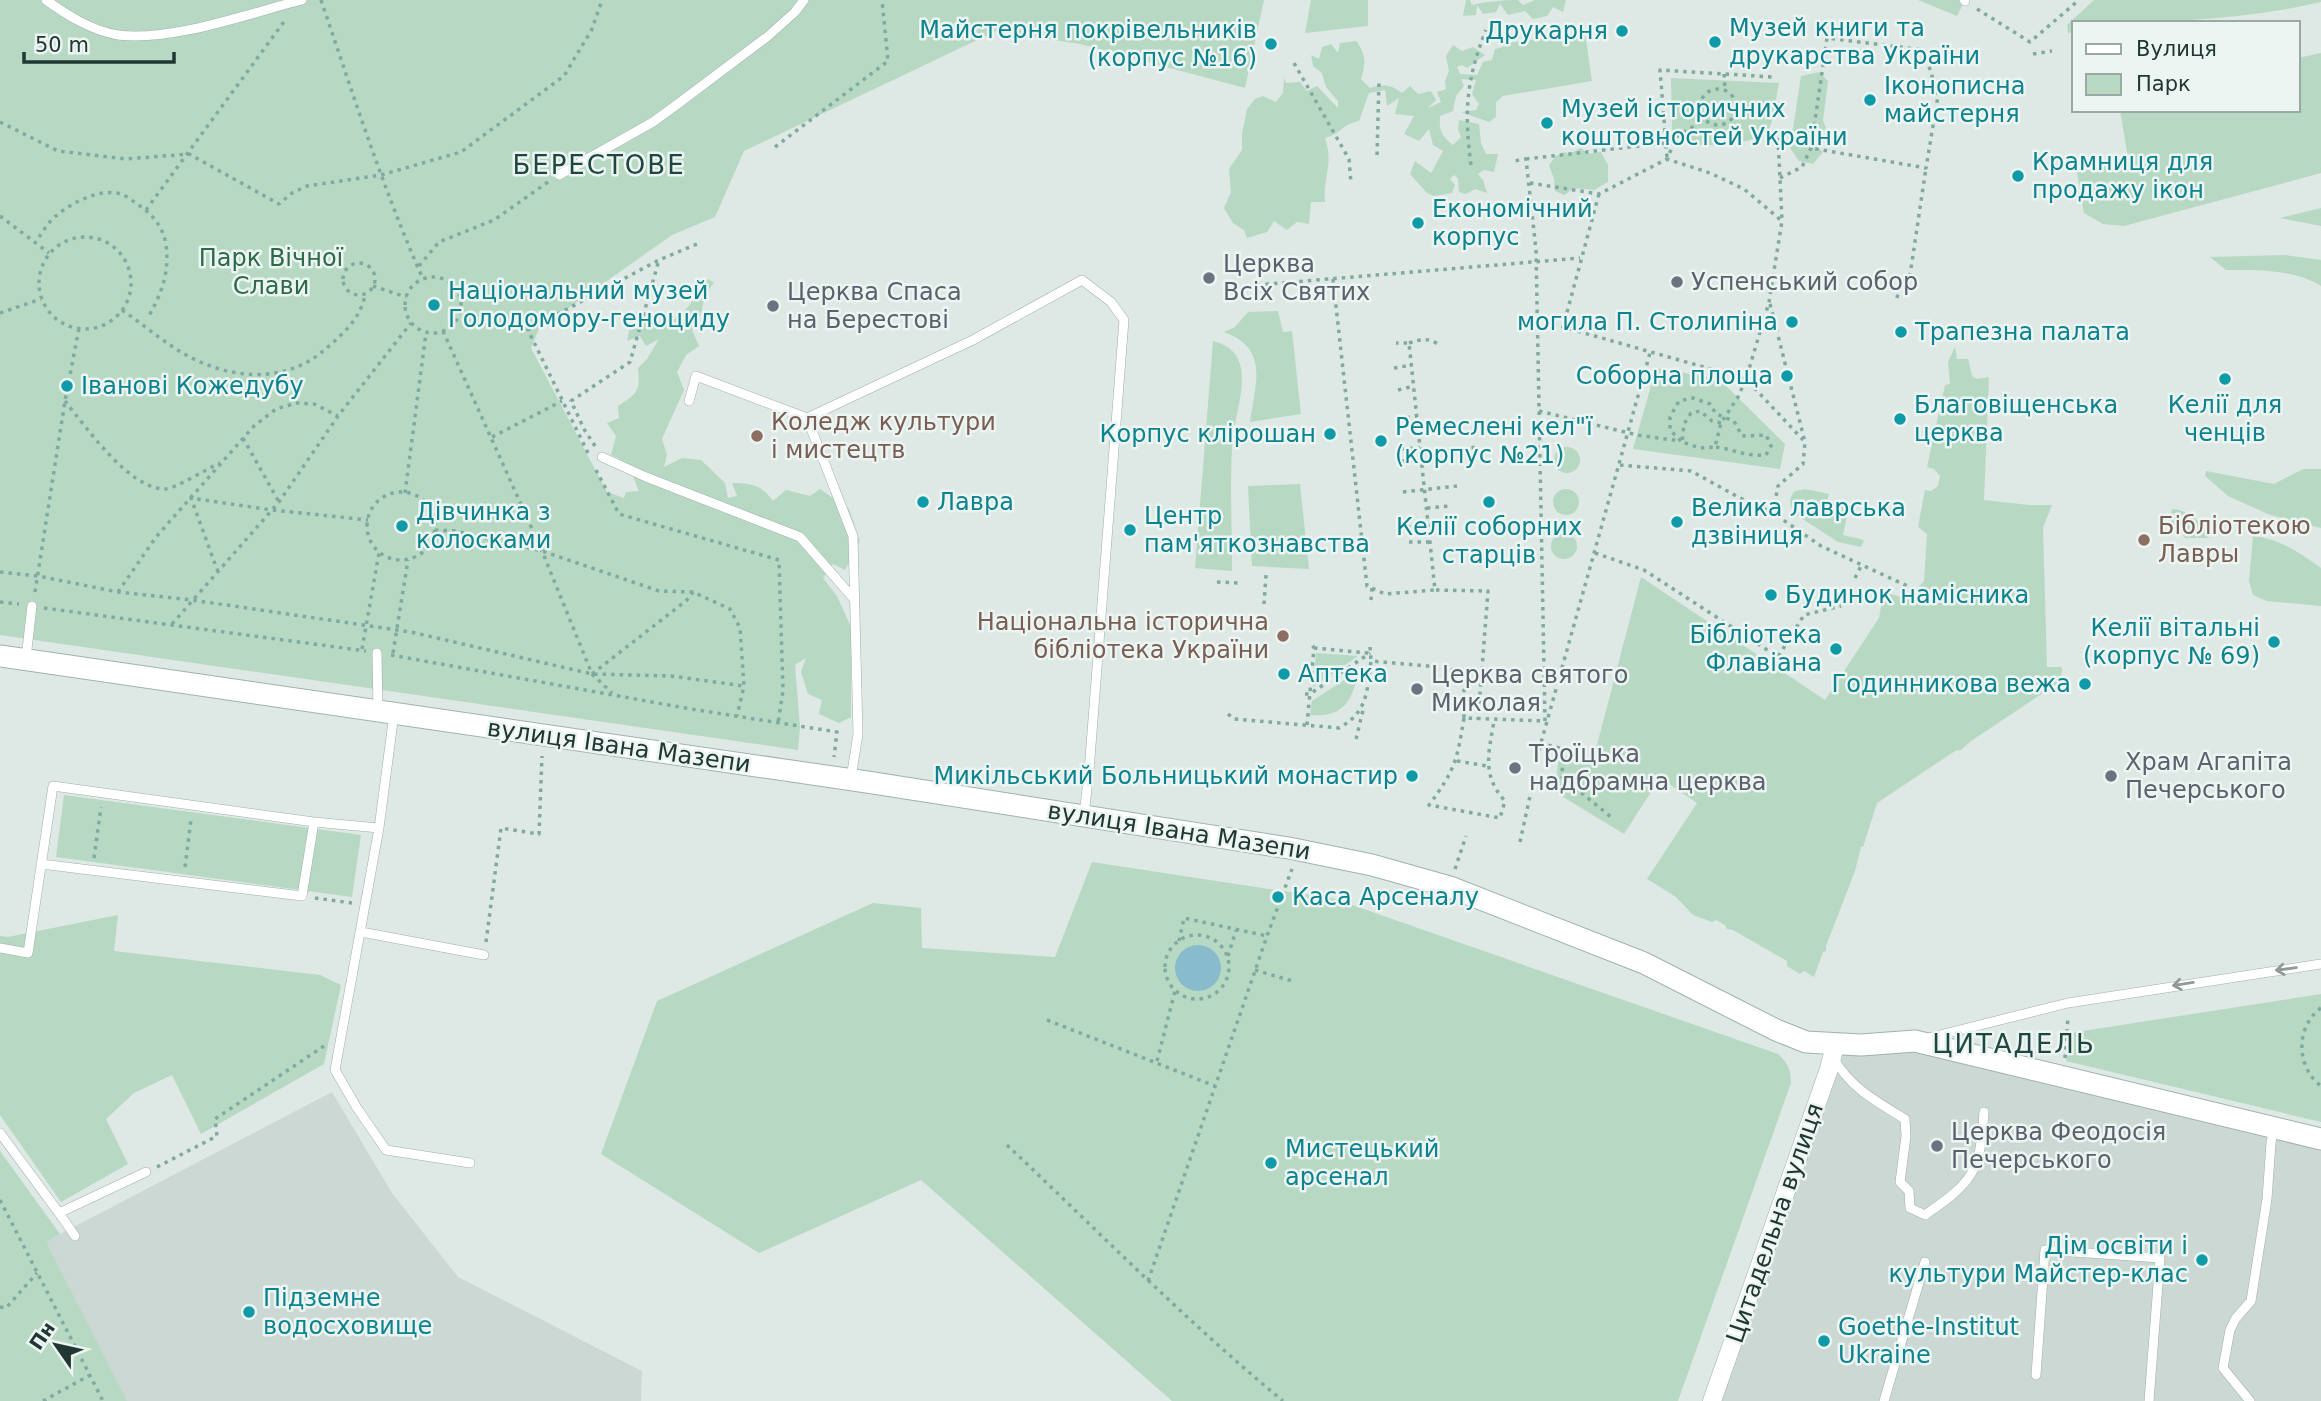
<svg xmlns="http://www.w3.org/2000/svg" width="2321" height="1401" viewBox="0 0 2321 1401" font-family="'DejaVu Sans',sans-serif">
<rect width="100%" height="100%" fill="#dee8e4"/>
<path fill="#ccd8d3" d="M1915,1041L2321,1139V1401H1712L1835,1045Z
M332,1092L392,1193L458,1277L642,1371L641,1401H124L45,1242Z"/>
<path fill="#b7d9c3" d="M0,0H1264L1245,88L1080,44L996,31L744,151L715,217L672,235L539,329L531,348L607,492L624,498L626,492L639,491C632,474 629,462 611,455L616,436L607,423L619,418L618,406C638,393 640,392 638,368L647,359L659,339L646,346L640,336L627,341L631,322L637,311L666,325C680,316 699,302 696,283L708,279L714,283C697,302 708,311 692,330L699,346L686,355L677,372L684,390L662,439L667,455L664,467L682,458L701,460L725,483L728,498L737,496L732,483C751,483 762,485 773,501L786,490L810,496L820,489L849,509L860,541L845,570L833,564L823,578L837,596L851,627V717L839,723L819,714L822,700L808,694L801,672L806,658L795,665L800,727L798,750L0,635Z
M1311,0H1368V26L1305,33Z
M1466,0H1470L1472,5C1482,2 1506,0 1518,0L1523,5L1535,0H1566L1563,12L1553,7L1547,16L1533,19L1525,11L1508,15L1500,4L1496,12L1483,14L1477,5L1476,15L1463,16Z
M1918,0H1965L1957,16Z
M2094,0H2321V2C2241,21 2157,23 2074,23V32L2068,33L2067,25Z
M1585,33L1592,81L1503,96L1496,102V117L1489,122L1461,112L1476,110L1479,104L1472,94L1476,80L1461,79L1464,86L1456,96L1453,111L1440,116C1439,130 1441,136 1453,145L1461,137L1458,130L1459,120L1479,124L1481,143L1486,154H1498L1494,172L1484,170L1478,174L1483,180L1487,193L1475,189L1466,194L1459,192L1458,179L1454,175L1450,179L1455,185L1452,193L1434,196L1427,193L1410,174L1415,161L1431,173L1443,151L1433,145L1429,129L1419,141L1404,134L1414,116L1395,114L1399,98L1387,106L1385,90L1369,93L1359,121C1342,124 1341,134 1325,138C1334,165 1323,175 1325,202H1311L1309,224L1297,222L1287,230L1274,221L1267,232L1247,238L1244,230L1233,223L1224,208L1231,192L1229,169L1242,150V134L1247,109L1255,99L1263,96L1276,102L1283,93L1284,78L1286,83L1300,82L1307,91L1317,86L1338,108V101L1326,87L1322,73L1313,66L1311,55L1319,59L1322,47L1331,44L1338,53L1340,43L1356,41C1366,53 1366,64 1361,79L1370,88C1384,84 1390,84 1402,93L1410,86L1418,94L1431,91L1436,100L1428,108L1441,102L1437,92L1446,89L1445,81L1449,71L1446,56L1453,45L1462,51L1473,47L1485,55L1467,68L1462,65L1457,67L1460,74L1477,75L1483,62L1492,60L1495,49L1503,47L1505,43Z
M2321,53V173L2124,226L2103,224L2084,213L2076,167L2128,158L2120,110H2298V58Z
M1819,72L1828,81L1823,120L1826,129L1819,131L1816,145L1823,152L1813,164L1799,161L1790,148L1801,76Z
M1671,78L1779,83C1776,95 1774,122 1768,131C1759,144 1697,149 1683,142C1679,139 1675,134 1672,130Z
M1581,148L1588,154L1601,152L1608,165V182L1594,190L1575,188L1564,195L1555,191L1554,179L1549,165L1556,156L1564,152L1569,154Z
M2321,208V226L2280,218Z
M2285,255L2321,260V286C2293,269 2257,270 2226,270L2210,257Z
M1278,311L1283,332L1292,331L1301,414L1250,422C1255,385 1270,348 1224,332L1235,327L1248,312Z
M1213,341C1226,345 1236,350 1240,364C1247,389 1233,420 1232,445C1230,487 1232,529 1232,571L1195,568Z
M1955,347L1957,359H1968L1972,376L1977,379L1989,377L1984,500L2029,505H2052L2043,528L2047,667H2062L2061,681L1971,741L1961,750L1955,751L1877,803L1863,847H1861L1855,871L1826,946V951L1823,952L1814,977L1804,971L1800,974L1787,966V961L1733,930L1727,929L1725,925L1716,920L1712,922L1693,915L1676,897L1647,879L1697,803L1660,778L1624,834L1555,792L1559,754L1592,764L1641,577L1825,700L1879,618L1884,592L1908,599L1924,581L1927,534L1918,527L1925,490L1931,491L1938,486L1940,476L1934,469L1927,467L1945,385L1950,384L1948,362Z
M1656,368L1719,379L1785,444L1780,469L1633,449Z
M1554 460a13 13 0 1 1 26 0a13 13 0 1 1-26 0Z
M2303,469H2321V528L2270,515L2228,496L2205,476L2206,471L2274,484Z
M1300,484L1309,569L1252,566L1248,486Z
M1553 502a13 13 0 1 1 26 0a13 13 0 1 1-26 0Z
M1805,489L1829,494L1827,502L1849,507L1843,535L1864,540L1861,547L1838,542L1795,514C1789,505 1788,499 1795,491Z
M2172,509C2187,509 2206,525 2209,538H2185L2182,533L2172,534L2170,518Z
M1551 546a13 13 0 1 1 26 0a13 13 0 1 1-26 0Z
M2253,536C2280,539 2299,552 2321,568V606L2267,601L2253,595L2249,581Z
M1316,653L1358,656L1313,687Z
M1358,671C1353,701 1343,718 1310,715L1312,701Z
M64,795L361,835L352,897L56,857Z
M1092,862L1335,899L1778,1054C1788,1063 1791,1070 1791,1083L1678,1401H1172L921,1180L759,1253L601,1154L657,1001L873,903L921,908L922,948L1055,957Z
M118,915L114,951L320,975L341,985L324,1064L201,1134L172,1075L134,1093L106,1119L128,1164L61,1202L0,1115V936L8,937Z
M2321,994V1122L2066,1061L2070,1033Z
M0,1151L60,1234L46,1242L127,1401H0Z"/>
<path fill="#88bbcb" d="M1175 968a23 23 0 1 1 46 0a23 23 0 1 1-46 0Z"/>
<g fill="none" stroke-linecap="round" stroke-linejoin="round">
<g stroke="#a1afab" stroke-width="10">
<path id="service" d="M46,0C67,15 92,31 118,35C171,42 250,13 302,0
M1964,0L1965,1
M559,175L653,122L679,103L767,37L795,12L804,0
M689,401L696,376L807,418
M807,418L973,340L1082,280L1111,302L1124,320L1089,771L1084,815
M807,418L853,536L858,734L851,778
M602,457L646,477L800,537L854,599
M377,653L378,711
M26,658L32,606
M394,714L379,828L335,1070L357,1108L386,1150L470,1163
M41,864L302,896L314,822
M361,932L484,955
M0,948L28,953L53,786L314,822L379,828
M1928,1038L2068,1003L2321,964
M1833,1057C1849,1087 1877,1102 1905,1119L1906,1136L1900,1182L1909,1191L1910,1208L1925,1215C1974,1181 1980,1172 1984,1112
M0,1133L59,1213L146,1172
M59,1213L75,1236
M2036,1375L2045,1250L2160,1258L2149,1401
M1884,1401L1925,1262
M2250,1401L2223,1368L2230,1330L2236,1318L2251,1301L2267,1199L2271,1143L2274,1128"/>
</g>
<g stroke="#a1afab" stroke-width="19">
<path id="minor" d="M1712,1401L1829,1069L1835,1045"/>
</g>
<g stroke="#9eb3ad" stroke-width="23">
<path id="secondary" d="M0,656L867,782L1289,848L1372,865L1450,887L1644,963L1776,1030L1806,1042L1861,1045L1915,1041L2321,1139"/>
</g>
<path stroke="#80aaa1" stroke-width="3.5" stroke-dasharray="3.5 5" stroke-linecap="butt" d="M321,0C353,94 383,189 423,279
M1977,9L2030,42L2079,0
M2033,54L2052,51
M1294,63L1349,159L1351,183
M1724,74L1725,90
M1700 107a18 18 0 1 1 36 0a18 18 0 1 1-36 0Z
M0,122L58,151L126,159L189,154L279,204L292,193L307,186L381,175L461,152L564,76L592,29L602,0
M1778,138L1782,220
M775,147L888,61L882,0
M1377,155L1379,81
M1667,157L1660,70L1773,77
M1526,159L1665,143
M1471,165C1464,112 1466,80 1486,30
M1780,178L1802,167L1811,148L1827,38L1924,50L1938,96L1926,168L1811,148
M1530,183L1599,194L1667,159L1677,136L1705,120
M1599,194L1563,327L1746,379L1769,302L1782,221L1744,189L1710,173L1667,159
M146,210L286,19
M0,216L49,253
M39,237C44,230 49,221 56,216C72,202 100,188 121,194C127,196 134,202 140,206C154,216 163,227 166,245C170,271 161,296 148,317
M39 283a46 46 0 1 1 92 0a46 46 0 1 1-92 0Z
M343 279a16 16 0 1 1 32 0a16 16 0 1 1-32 0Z
M419,266L439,242L494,220L548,182
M405 305a28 28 0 1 1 56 0a28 28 0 1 1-56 0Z
M1333,279L1367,586L1385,594L1435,590L1409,343H1396
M1257,285L1580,258
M373,286L406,297
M1897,298L1899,290L1910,275L1926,168
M1770,304L1805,442
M122,310C147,327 171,349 198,361C243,381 292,381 329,346C345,332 362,316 365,294
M0,313L41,299
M1537,319L1563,327
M443,331L542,551L592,674L612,693
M1409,343C1422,339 1430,337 1440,346
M1394,368L1412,365
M1398,390L1414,386
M65,401C86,427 129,489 165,489C175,489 208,468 220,463
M1539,411L1637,435L1680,441
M1398,419L1417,416
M1721,423L1712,421L1700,411L1691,413L1684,424L1682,442L1700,448L1715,447L1721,423L1738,397L1746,379L1805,442L1803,464L1778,486L1773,513L1821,546L1916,590
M492,437L562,401
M243,438L279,502
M1681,441L1670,430V417L1679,401L1693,398L1710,404L1716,414L1734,421L1742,436L1766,435L1771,446L1766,455C1747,457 1733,449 1715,447
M595,446L584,429L571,401L630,362L659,260
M1401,449L1420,448
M588,453L528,330L659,260L697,244
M1421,455L1477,447
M1402,461L1422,459
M1620,465L1691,471L1740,498L1773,513
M596,470L619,514L779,560L783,691L778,723
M1403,492L1457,486
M367 526a34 34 0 1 1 68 0a34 34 0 1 1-68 0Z
M405,493L426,333
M1427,508L1449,506
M1407,527L1428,526
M435,530L455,531L542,551L659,591L693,592L730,609L740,628L744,686L737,716
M1409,542H1430
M1595,553L1644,570L1778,657L1804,615L1841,606
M0,572L38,576L118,592L192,600L411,632L592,674L671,676L744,686
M218,572L191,498L272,510L368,520
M1855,578L1862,564
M1217,582L1240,583
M1436,590L1488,591L1478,720
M35,592L65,401L79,328
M118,592L156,537L254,426L276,409L296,403L314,404L338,416
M1371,600L1372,587
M0,602L19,604
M1264,604L1266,575
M44,608L366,651
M172,624L279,502L338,416L411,323
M1370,647L1371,661
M1314,648L1368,653
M362,649L379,553
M393,653L408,560
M391,655L685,708L837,732L834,757
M592,674L687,600L693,592
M1305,694H1310L1370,653
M1228,714L1234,719L1339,728C1368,712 1367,691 1371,661L1450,668L1464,681V718L1545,721L1536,250L1526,159L1514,161
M1464,718C1457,761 1455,770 1429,805L1500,818L1505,801C1481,775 1489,752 1494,721
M1307,725L1314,648L1311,642
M1356,739L1364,706
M1540,743L1563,749L1562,777L1611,817
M1539,750L1650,353
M1457,761L1487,766
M1520,842L1532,787
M94,858L101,807
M185,867L191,819
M1455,869L1466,836
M315,898L352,903
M1165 967a32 32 0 1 1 64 0a32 32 0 1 1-64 0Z
M1179,941L1184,918L1267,936
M486,942L501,828L539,834L542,756
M1228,956L1236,930
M1255,970L1292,981
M2321,1008C2295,1027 2296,1067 2321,1086
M1047,1020L1215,1086
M2065,1058L2068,1017
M1157,1061L1175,991
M1007,1145C1098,1231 1186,1321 1283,1401
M157,1167L217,1136L215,1119L324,1046
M0,1200L103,1401
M1148,1281L1267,936L1292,869
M0,1307L6,1308L37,1273
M43,1401L90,1375"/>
<use href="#service" stroke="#fff" stroke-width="9"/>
<use href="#minor" stroke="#fff" stroke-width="18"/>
<use href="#secondary" stroke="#fff" stroke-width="21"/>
</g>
<defs><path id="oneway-shaft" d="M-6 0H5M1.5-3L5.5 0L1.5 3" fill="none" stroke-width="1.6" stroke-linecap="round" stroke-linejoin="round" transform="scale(1.75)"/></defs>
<g stroke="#909b99">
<use href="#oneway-shaft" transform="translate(2286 969) rotate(172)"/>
<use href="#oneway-shaft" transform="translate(2183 984) rotate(171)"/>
</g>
<g fill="#0f9aa8" stroke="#edf5f2" stroke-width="2.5">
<circle cx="1622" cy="31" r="7"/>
<circle cx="1715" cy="42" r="7"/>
<circle cx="1271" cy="44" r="7"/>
<circle cx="1870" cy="100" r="7"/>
<circle cx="1547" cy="123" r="7"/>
<circle cx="2018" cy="176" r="7"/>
<circle cx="1418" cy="223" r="7"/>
<circle cx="434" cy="305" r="7"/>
<circle cx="1792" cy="322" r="7"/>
<circle cx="1901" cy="332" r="7"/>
<circle cx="1787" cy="376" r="7"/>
<circle cx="2225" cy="379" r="7"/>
<circle cx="67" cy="386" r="7"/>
<circle cx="1900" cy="419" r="7"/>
<circle cx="1330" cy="434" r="7"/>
<circle cx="1381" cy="441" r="7"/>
<circle cx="923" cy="502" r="7"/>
<circle cx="1489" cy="502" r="7"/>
<circle cx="1677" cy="522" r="7"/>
<circle cx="402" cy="526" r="7"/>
<circle cx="1130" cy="530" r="7"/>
<circle cx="1771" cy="595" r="7"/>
<circle cx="2274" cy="642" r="7"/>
<circle cx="1836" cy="649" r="7"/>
<circle cx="1284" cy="674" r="7"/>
<circle cx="2085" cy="684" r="7"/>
<circle cx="1412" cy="776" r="7"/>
<circle cx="1278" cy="897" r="7"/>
<circle cx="1271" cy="1163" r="7"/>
<circle cx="2202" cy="1260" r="7"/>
<circle cx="249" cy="1312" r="7"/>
<circle cx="1824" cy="1341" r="7"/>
</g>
<g fill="#6b7280" stroke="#edf5f2" stroke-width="2.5">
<circle cx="1209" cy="278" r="7"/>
<circle cx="1677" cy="282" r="7"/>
<circle cx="773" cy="306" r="7"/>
<circle cx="1417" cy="689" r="7"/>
<circle cx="1515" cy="768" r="7"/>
<circle cx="2111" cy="776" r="7"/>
<circle cx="1937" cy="1146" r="7"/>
</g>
<g fill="#8d6e63" stroke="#edf5f2" stroke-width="2.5">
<circle cx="757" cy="436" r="7"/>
<circle cx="2144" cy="540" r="7"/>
<circle cx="1283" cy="636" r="7"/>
</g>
<g text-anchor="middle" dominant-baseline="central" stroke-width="5" stroke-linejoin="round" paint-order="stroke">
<g font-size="24" fill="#0d838f" stroke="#edf5f2" text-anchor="start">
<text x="1729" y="28">Музей книги та<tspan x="1729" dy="28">друкарства України</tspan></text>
<text x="1257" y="30" text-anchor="end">Майстерня покрівельників<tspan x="1257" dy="28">(корпус №16)</tspan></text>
<text x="1608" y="31" text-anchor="end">Друкарня</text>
<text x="1884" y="86">Iконописна<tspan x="1884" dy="28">майстерня</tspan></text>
<text x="1561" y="109">Музей історичних<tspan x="1561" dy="28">коштовностей України</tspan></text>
<text x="2032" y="162">Крамниця для<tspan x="2032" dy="28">продажу ікон</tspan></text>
<text x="1432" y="209">Економічний<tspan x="1432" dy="28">корпус</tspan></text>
<text x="448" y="291">Національний музей<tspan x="448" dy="28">Голодомору-геноциду</tspan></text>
<text x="1778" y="322" text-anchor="end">могила П. Столипіна</text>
<text x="1915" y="332">Трапезна палата</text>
<text x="1773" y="376" text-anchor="end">Соборна площа</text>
<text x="81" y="386">Іванові Кожедубу</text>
<text x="1914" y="405">Благовіщенська<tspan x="1914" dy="28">церква</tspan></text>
<text x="2225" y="405" text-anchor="middle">Келії для<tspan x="2225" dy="28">ченців</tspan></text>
<text x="1395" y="427">Ремеслені кел"ї<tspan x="1395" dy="28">(корпус №21)</tspan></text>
<text x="1316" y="434" text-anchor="end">Корпус клірошан</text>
<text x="937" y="502">Лавра</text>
<text x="1691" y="508">Велика лаврська<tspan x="1691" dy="28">дзвіниця</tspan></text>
<text x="416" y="512">Дівчинка з<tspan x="416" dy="28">колосками</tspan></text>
<text x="1144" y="516">Центр<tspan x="1144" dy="28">пам'яткознавства</tspan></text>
<text x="1489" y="527" text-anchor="middle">Келії соборних<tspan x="1489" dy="28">старців</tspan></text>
<text x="1785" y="595">Будинок намісника</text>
<text x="2260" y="628" text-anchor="end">Келії вітальні<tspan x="2260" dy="28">(корпус № 69)</tspan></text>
<text x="1822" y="635" text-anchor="end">Бібліотека<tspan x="1822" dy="28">Флавіана</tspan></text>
<text x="1298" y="674">Аптека</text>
<text x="2071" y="684" text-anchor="end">Годинникова вежа</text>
<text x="1398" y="776" text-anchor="end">Микільський Больницький монастир</text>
<text x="1292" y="897">Каса Арсеналу</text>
<text x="1285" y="1149">Мистецький<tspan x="1285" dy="28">арсенал</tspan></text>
<text x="2188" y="1246" text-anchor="end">Дім освіти і<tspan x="2188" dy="28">культури Майстер-клас</tspan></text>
<text x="263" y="1298">Підземне<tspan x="263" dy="28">водосховище</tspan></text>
<text x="1838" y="1327">Goethe-Institut<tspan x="1838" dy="28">Ukraine</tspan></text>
</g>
<g font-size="24" fill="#2d6a4a" stroke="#edf5f2">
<text x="271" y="258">Парк Вічної<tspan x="271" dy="28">Слави</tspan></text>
</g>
<g font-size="24" fill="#5b616d" stroke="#edf5f2" text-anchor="start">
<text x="1223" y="264">Церква<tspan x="1223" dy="28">Всіх Святих</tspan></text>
<text x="1691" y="282">Успенський собор</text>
<text x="787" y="292">Церква Спаса<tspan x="787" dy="28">на Берестові</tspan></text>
<text x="1431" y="675">Церква святого<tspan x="1431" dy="28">Миколая</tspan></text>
<text x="1529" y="754">Троїцька<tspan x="1529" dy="28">надбрамна церква</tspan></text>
<text x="2125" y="762">Храм Агапіта<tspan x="2125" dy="28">Печерського</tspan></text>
<text x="1951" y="1132">Церква Феодосія<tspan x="1951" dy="28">Печерського</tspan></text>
</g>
<g font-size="24" fill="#785e54" stroke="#edf5f2" text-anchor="start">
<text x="771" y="422">Коледж культури<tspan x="771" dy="28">і мистецтв</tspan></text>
<text x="2158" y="526">Бібліотекою<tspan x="2158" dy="28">Лавры</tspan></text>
<text x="1269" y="622" text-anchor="end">Національна історична<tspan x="1269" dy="28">бібліотека України</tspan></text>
</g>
<g font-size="24" fill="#203733" stroke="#edf5f2">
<text transform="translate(619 746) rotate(8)">вулиця Івана Мазепи</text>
<text transform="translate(1179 831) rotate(9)">вулиця Івана Мазепи</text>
<text transform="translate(1775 1223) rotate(-71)">Цитадельна вулиця</text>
</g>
<g font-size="26" letter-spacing="2" fill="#1e4741" stroke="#edf5f2">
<text x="599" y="165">БЕРЕСТОВЕ</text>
<text x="2014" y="1044">ЦИТАДЕЛЬ</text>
</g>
</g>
<rect x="2072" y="21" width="228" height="91" fill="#edf5f2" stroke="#9ba9a6" stroke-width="2"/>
<rect x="2086" y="44" width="35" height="10" fill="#ffffff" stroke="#9ba9a6" stroke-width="2"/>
<text x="2136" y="56" font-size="21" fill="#203733">Вулиця</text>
<rect x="2086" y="74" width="35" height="21" fill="#b7d9c3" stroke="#9ba9a6" stroke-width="2"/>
<text x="2136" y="91" font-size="21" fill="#203733">Парк</text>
<g transform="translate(56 1345) rotate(304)" stroke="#edf5f2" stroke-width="5" paint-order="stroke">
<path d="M0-5L12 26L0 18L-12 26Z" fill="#203733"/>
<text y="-10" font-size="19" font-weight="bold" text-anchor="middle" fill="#203733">Пн</text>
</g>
<path d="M24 52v10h150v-10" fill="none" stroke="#203733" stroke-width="3.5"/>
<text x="35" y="52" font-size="21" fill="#203733" stroke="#edf5f2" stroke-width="5" paint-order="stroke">50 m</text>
</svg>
